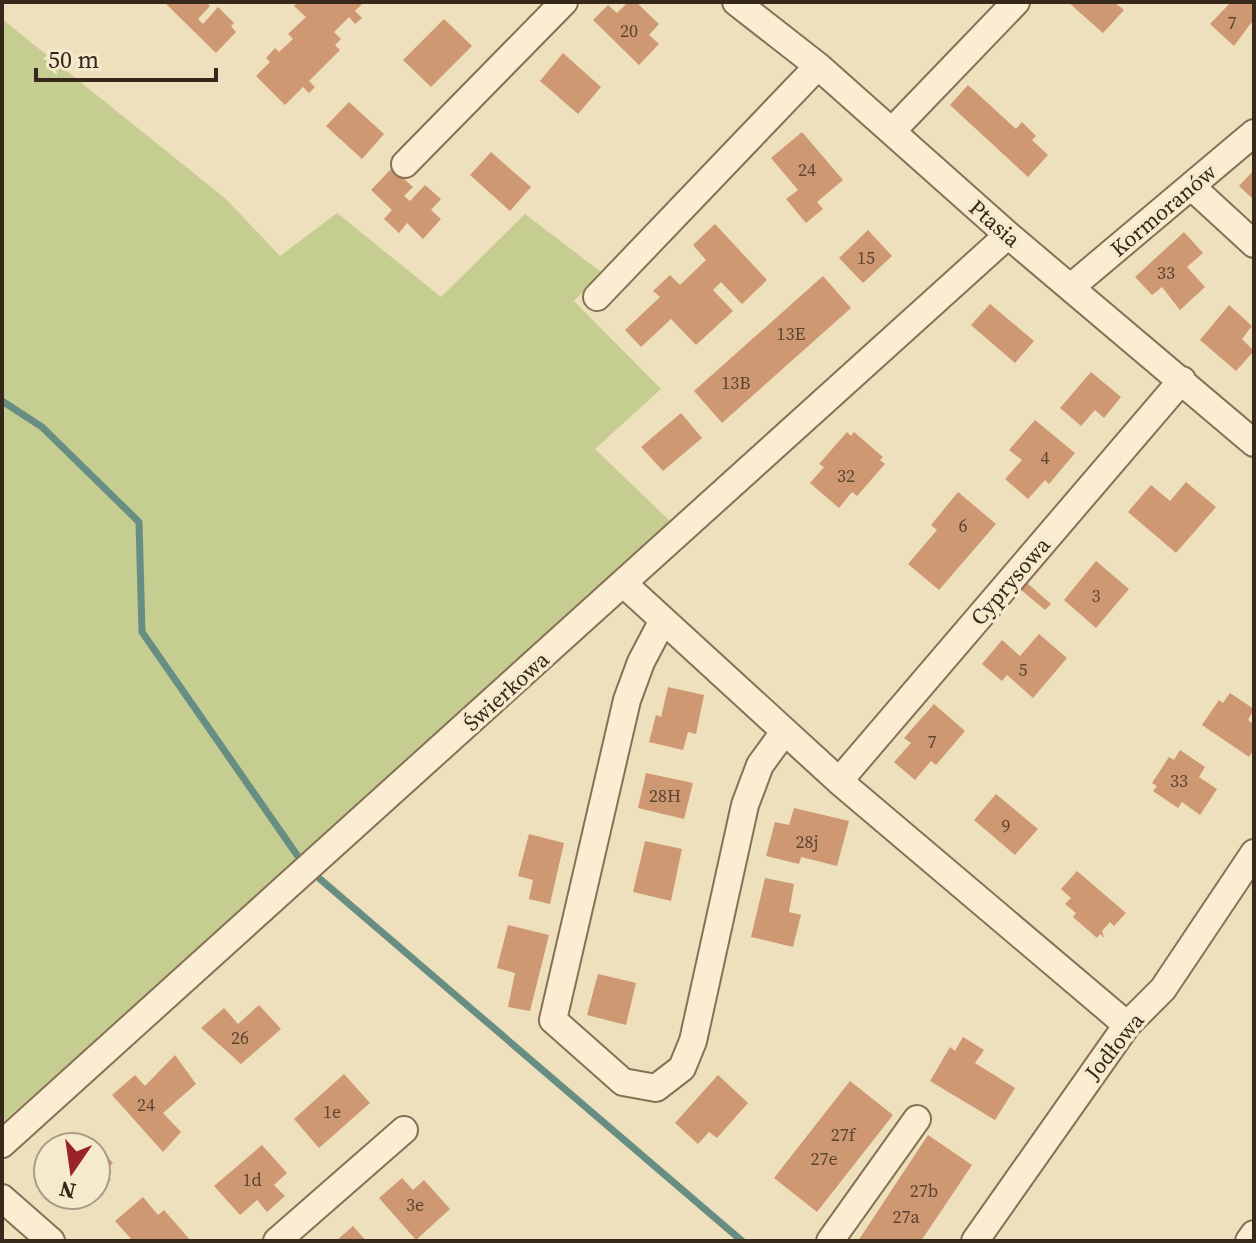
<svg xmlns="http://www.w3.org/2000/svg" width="1256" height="1243" viewBox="0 0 1256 1243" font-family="'Source Serif 4',serif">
<rect width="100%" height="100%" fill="#efe0bd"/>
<path fill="#c6cd91" d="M2,19L226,199L280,256L337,213L441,297L525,214L601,272L574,301L661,389L595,449L672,523L669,533L2,1123Z"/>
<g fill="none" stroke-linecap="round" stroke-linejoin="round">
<path stroke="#688e84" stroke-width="7" d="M2,401L42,427L139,522L142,632L297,855
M320,879L742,1241"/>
</g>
<path fill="#ce9872" d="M164,2H206L210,6L198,19L203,24L218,7L234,23L231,26L236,32L216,53Z
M298,2H364L355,11L362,18L355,24L349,17L334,32L341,39L335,45L340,50L309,81L315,87L309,93L303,87L285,105L256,76L270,62L266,58L275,48L279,52L293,39L288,34L306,17L294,6Z
M628,2H636L659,24L649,35L659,44L639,65L593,20L608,5L617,13Z
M1068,2H1114L1124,10L1103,33Z
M1231,2H1254V19L1234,46L1210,24Z
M444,19L472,46L431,87L403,60Z
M563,53L601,87L578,114L540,81Z
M968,85L1016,129L1022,122L1036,136L1032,140L1048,155L1028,177L950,105Z
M349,102L384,134L362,159L326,126Z
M802,132L843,180L817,202L823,209L806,223L786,199L798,190L771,158Z
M491,152L531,187L510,211L470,175Z
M392,168L413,187L404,196L410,201L425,185L441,199L431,210L441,219L423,239L407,223L399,233L384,219L392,210L371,190Z
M1254,170V200L1239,186Z
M715,224L767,280L742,304L721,282L713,290L733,311L696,345L671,319L641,347L625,330L660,297L653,291L670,275L680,285L706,260L693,245Z
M868,230L892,256L863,283L839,258Z
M1184,232L1203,253L1187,267L1205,287L1180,310L1162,287L1152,295L1135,277Z
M823,276L851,308L722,423L694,391Z
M990,304L1034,341L1015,363L971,325Z
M1229,305L1252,326L1242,339L1254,351L1236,371L1200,340Z
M1091,372L1121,397L1104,418L1095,410L1081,426L1060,408Z
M681,413L702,438L663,471L641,447Z
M1035,420L1075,453L1049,484L1045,480L1028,499L1005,479L1022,460L1009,450Z
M847,432L851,436L854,432L883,457L880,460L885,464L857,496L852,492L839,508L810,483L824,467L819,464Z
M1186,482L1216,507L1176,553L1128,512L1151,485L1170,501Z
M958,492L996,524L939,590L908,564L937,530L931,525Z
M1096,561L1129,589L1096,628L1064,600Z
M1026,582L1051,604L1045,610L1020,589Z
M1039,634L1067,658L1033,698L1007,675L1002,681L982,664L1002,640L1020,656Z
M668,687L704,695L696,734L688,732L683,750L649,742L656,715L661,717Z
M1230,693L1254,709L1248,720L1254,724V749L1249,757L1202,725L1219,700L1223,703Z
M934,704L965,731L936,765L931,761L915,780L894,762L911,743L904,738Z
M1180,750L1205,767L1199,777L1217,789L1200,815L1182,802L1178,808L1153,791L1157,786L1152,783L1169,757L1174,760Z
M646,773L693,783L684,819L638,808Z
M996,794L1038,829L1015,855L974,820Z
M794,808L849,821L837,866L801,857L799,864L766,856L775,822L789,825Z
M529,834L564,843L550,904L529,899L533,880L518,876Z
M645,841L682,849L671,901L633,892Z
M1077,871L1126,913L1114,926L1110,922L1102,931L1104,938L1100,934L1097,938L1073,917L1076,913L1065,904L1071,898L1061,889Z
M765,878L794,884L789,912L801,915L793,947L751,937Z
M508,925L549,935L530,1011L508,1007L515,973L497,968Z
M598,974L636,983L626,1025L587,1015Z
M259,1005L281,1029L241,1064L201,1028L224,1008L238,1024Z
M963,1037L984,1050L975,1063L1015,1088L995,1120L930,1081L950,1047L955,1051Z
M175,1055L196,1084L163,1113L181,1132L163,1152L112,1095L135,1075L145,1086Z
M344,1074L370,1103L319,1148L294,1119Z
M718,1075L748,1103L717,1138L709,1132L698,1144L675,1123Z
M850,1081L893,1115L817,1212L774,1178Z
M928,1135L972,1165L921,1241H858Z
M91,1139L113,1163L104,1172L111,1180L96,1193V1147H82Z
M262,1145L287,1173L274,1185L285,1196L267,1212L257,1200L240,1215L214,1186Z
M48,1157V1181L36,1167Z
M402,1178L413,1190L424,1180L450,1209L416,1240L379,1198Z
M61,1195H80L69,1205Z
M143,1197L158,1215L164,1210L191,1241H128L131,1239L115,1221Z
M353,1226L366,1241H336Z"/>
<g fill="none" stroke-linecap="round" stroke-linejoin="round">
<g stroke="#877056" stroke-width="30">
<path id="minor" d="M736,2L818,66L1008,235L1254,443
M892,131L1016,2
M405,164L564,2
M1192,187L1254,244
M1071,287L1254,133
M597,297L818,66
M625,585L839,781L1127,1025
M662,622L641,662L627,700L553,1020L623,1082L656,1088L682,1068L693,1041L745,805L760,765L784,732
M839,781L1182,380
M2,1144L1008,235
M2,1198L51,1241
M277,1241L404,1130
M830,1241L917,1119
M975,1241L1127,1025L1163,989L1254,853
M1249,1241L1254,1234"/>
</g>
<use href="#minor" stroke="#faedd1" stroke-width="26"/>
</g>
<g text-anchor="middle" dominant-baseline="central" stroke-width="7" stroke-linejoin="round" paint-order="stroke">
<g font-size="18" fill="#5c4431">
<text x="1232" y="22">7</text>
<text x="629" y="30">20</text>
<text x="807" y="169">24</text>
<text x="866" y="257">15</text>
<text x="1166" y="272">33</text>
<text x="791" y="333">13E</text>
<text x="736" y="382">13B</text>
<text x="1045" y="457">4</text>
<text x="846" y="475">32</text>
<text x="963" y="525">6</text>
<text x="1096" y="595">3</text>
<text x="1023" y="669">5</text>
<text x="932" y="741">7</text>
<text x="1179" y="780">33</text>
<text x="665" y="795">28H</text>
<text x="1006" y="825">9</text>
<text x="807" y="841">28j</text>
<text x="240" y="1037">26</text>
<text x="146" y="1104">24</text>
<text x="332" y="1111">1e</text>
<text x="843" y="1134">27f</text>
<text x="824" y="1158">27e</text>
<text x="252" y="1179">1d</text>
<text x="924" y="1190">27b</text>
<text x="415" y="1204">3e</text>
<text x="906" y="1216">27a</text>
</g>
<g font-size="22" fill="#36281b" stroke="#f6eacd">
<text transform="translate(1163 210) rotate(-40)">Kormoranów</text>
<text transform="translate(995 223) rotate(41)">Ptasia</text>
<text transform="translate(1010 581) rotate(-49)">Cyprysowa</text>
<text transform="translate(506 691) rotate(-42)">Świerkowa</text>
<text transform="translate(1114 1046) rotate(-51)">Jodłowa</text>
</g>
</g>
<rect width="1256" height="1243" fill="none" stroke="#36281b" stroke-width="8"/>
<g transform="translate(72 1171) rotate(193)"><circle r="38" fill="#f6eacd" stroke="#a99c86" stroke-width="2"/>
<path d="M0-6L14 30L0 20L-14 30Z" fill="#982426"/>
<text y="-12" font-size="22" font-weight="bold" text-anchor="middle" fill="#36281b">N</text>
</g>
<path d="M36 68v12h180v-12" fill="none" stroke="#36281b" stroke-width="4"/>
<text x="48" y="68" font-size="24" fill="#36281b" stroke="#f6eacd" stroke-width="6" paint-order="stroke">50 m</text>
</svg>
